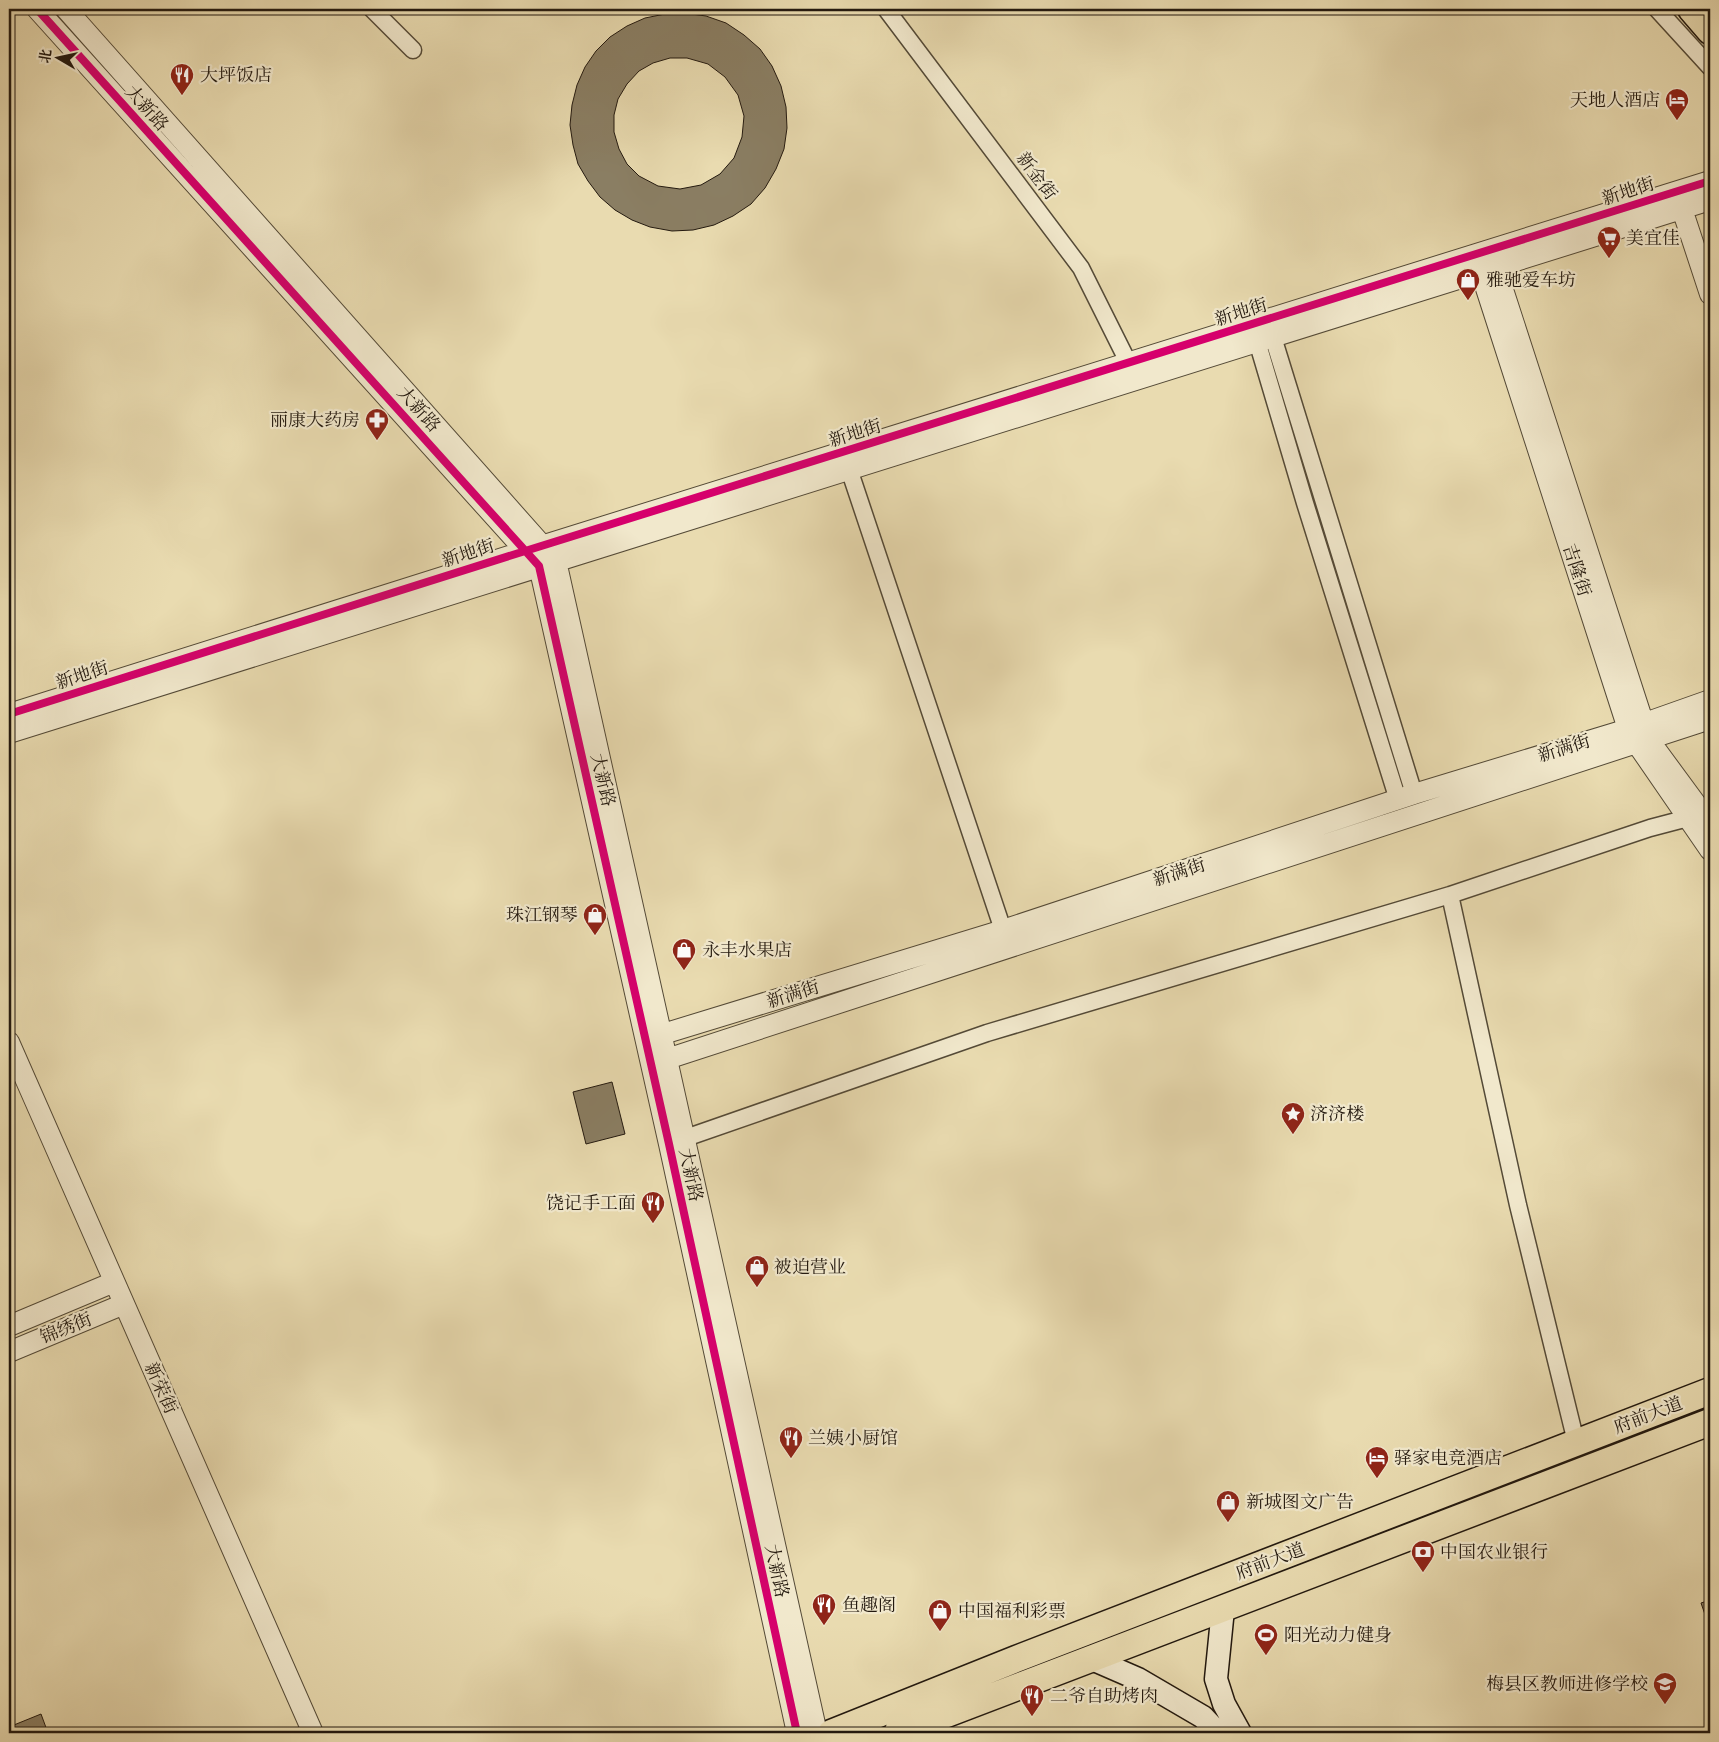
<svg xmlns="http://www.w3.org/2000/svg" width="1719" height="1742" viewBox="0 0 1719 1742" font-family="Alegreya,'Noto Serif SC',serif">
<rect width="100%" height="100%" fill="#e9dbb0"/>
<filter id="stains"><feTurbulence type="fractalNoise" baseFrequency=".004" numOctaves="4"/><feColorMatrix values="0 0 0 0 .2 0 0 0 0 .09 0 0 0 0 .02 0 0 0 .5 -.17"/></filter>
<radialGradient id="worn" r=".72"><stop offset=".6" stop-color="#630" stop-opacity="0"/><stop offset="1" stop-color="#630" stop-opacity=".3"/></radialGradient>
<path fill="#8a7e63" stroke="#23190f" fill-rule="evenodd" d="M684,13L706,16L726,23L744,35L760,49L772,66L781,86L786,107L787,128L784,149L776,169L765,188L751,204L733,216L714,225L693,230L672,231L650,227L632,220L615,210L600,197L588,181L578,164L573,145L570,125L572,105L577,85L585,67L596,51L610,37L627,26L645,18L665,14ZM670,58H687L708,64L725,77L738,95L744,116L742,137L734,158L720,174L701,185L680,189L658,186L639,176L627,164L619,149L614,132V115L618,99L627,84L639,71L653,63Z
M612,1082L625,1134L586,1144L573,1092Z
M1710,1600V1629L1701,1603Z
M41,1714L48,1733H9V1727Z"/>
<g fill="none" stroke-linecap="round" stroke-linejoin="round">
<g stroke="#544a37" stroke-width="19">
<path id="minor" d="M372,9L413,50
M886,9L1081,268L1134,374
M1657,9L1710,67
M1273,337L1414,794
M1257,341L1305,503L1398,800
M849,469L1003,930
M1450,895L1518,1205L1576,1442
M674,1142L987,1033L1450,895L1650,828L1688,818"/>
</g>
<g stroke="#544a37" stroke-width="22">
<path id="tertiary" d="M37,9L539,566L669,1144L797,1733
M66,9L556,561L817,1733
M1682,209L1710,294
M1496,268L1649,740L1710,823
M1481,273L1628,729L1637,744L1710,850
M9,714L522,552L1710,181
M9,733L1710,200
M650,1038L1003,930L1414,794L1628,729L1710,700
M9,1042L313,1733
M667,1059L1710,719
M9,1326L114,1282
M9,1352L124,1304"/>
</g>
<g stroke="#23190f" stroke-width="25">
<path id="secondary" d="M1223,1609L1216,1679L1224,1704L1240,1733
M1092,1659L1138,1679L1203,1717L1218,1733"/>
</g>
<g stroke="#23190f" stroke-width="29">
<path id="primary" d="M1691,9L1710,31
M831,1733L1016,1659L1710,1391
M897,1733L1710,1422"/>
</g>
<use href="#minor" stroke="#f1e8cc" stroke-width="16"/>
<use href="#tertiary" stroke="#f1e8cc" stroke-width="20"/>
<use href="#secondary" stroke="#f1e8cc" stroke-width="22"/>
<use href="#primary" stroke="#e9dbb0" stroke-width="26"/>
<g stroke="#f1e8cc" stroke-width="11">
<path id="cycleway" d="M37,9L539,566L669,1144L797,1733
M9,714L522,552L1710,181"/>
</g>
<use href="#cycleway" stroke="#d6006c" stroke-width="8"/>
</g>
<defs>
<g id="restaurant-pin" transform="scale(1.25)"><path d="M0 17L-7.5 6A9.5 9.5 0 1 1 7.5 6Z" fill="#8f2418" stroke="#f1e8cc"/><path d="M-5-6h1v4h1v-4h1v4h1v-4h1v5L-1.5 .5V6h-2V.5L-5-1ZM5-6V6H3V1.5H1.5Q1.5-4 5-6Z" fill="#fff"/></g>
<g id="hotel-pin" transform="scale(1.25)"><path d="M0 17L-7.5 6A9.5 9.5 0 1 1 7.5 6Z" fill="#8f2418" stroke="#f1e8cc"/><path d="M-6-4.5h1.5V1H6V5H4.5V3h-9V5H-6ZM-4 0a1.8 1.8 0 1 1 3.6 0ZM.5 0V-2.5h3Q6-2.5 6 0Z" fill="#fff"/></g>
<g id="supermarket-pin" transform="scale(1.25)"><path d="M0 17L-7.5 6A9.5 9.5 0 1 1 7.5 6Z" fill="#8f2418" stroke="#f1e8cc"/><path d="M-6-5.5h2.5l.6 2H6L4.5 2H-2.5L-4.4-4H-6ZM-1.5 3.2a1.3 1.3 0 1 0 .1 0ZM3 3.2a1.3 1.3 0 1 0 .1 0Z" fill="#fff"/></g>
<g id="shop-pin" transform="scale(1.25)"><path d="M0 17L-7.5 6A9.5 9.5 0 1 1 7.5 6Z" fill="#8f2418" stroke="#f1e8cc"/><path d="M-5-2.5h2.3a2.7 3.5 0 0 1 5.4 0H5L5.5 6h-11ZM-1.5-2.5h3a1.5 2.3 0 0 0-3 0Z" fill="#fff"/></g>
<g id="pharmacy-pin" transform="scale(1.25)"><path d="M0 17L-7.5 6A9.5 9.5 0 1 1 7.5 6Z" fill="#8f2418" stroke="#f1e8cc"/><path d="M-2-6h4v4h4v4h-4v4h-4v-4h-4v-4h4Z" fill="#fff"/></g>
<g id="sight-pin" transform="scale(1.25)"><path d="M0 17L-7.5 6A9.5 9.5 0 1 1 7.5 6Z" fill="#8f2418" stroke="#f1e8cc"/><path d="M0-6L1.8-2.2L6-1.7L2.9 1.2L3.7 5.4L0 3.3L-3.7 5.4L-2.9 1.2L-6-1.7L-1.8-2.2Z" fill="#fff"/></g>
<g id="bank-pin" transform="scale(1.25)"><path d="M0 17L-7.5 6A9.5 9.5 0 1 1 7.5 6Z" fill="#8f2418" stroke="#f1e8cc"/><path d="M-6-4H6V4H-6ZM0-2.3a2.3 2.3 0 1 0 0 4.6a2.3 2.3 0 1 0 0-4.6Z" fill="#fff"/></g>
<g id="stadium-pin" transform="scale(1.25)"><path d="M0 17L-7.5 6A9.5 9.5 0 1 1 7.5 6Z" fill="#8f2418" stroke="#f1e8cc"/><path d="M0-5a6.5 5 0 1 0 0 10a6.5 5 0 1 0 0-10ZM-3.5-1.8h7v3.6h-7Z" fill="#fff"/></g>
<g id="school-pin" transform="scale(1.25)"><path d="M0 17L-7.5 6A9.5 9.5 0 1 1 7.5 6Z" fill="#8f2418" stroke="#f1e8cc"/><path d="M0-5L7-2L0 1L-7-2ZM-4 1L0 2.5L4 1V4Q0 6-4 4Z" fill="#fff"/></g>
</defs>
<g fill-rule="evenodd">
<use href="#restaurant-pin" x="182" y="75"/>
<use href="#hotel-pin" x="1677" y="100"/>
<use href="#supermarket-pin" x="1609" y="238"/>
<use href="#shop-pin" x="1468" y="280"/>
<use href="#pharmacy-pin" x="377" y="420"/>
<use href="#shop-pin" x="595" y="915"/>
<use href="#shop-pin" x="684" y="950"/>
<use href="#sight-pin" x="1293" y="1114"/>
<use href="#restaurant-pin" x="653" y="1203"/>
<use href="#shop-pin" x="757" y="1267"/>
<use href="#restaurant-pin" x="791" y="1438"/>
<use href="#hotel-pin" x="1377" y="1458"/>
<use href="#shop-pin" x="1228" y="1502"/>
<use href="#bank-pin" x="1423" y="1552"/>
<use href="#restaurant-pin" x="824" y="1605"/>
<use href="#shop-pin" x="940" y="1611"/>
<use href="#stadium-pin" x="1266" y="1635"/>
<use href="#school-pin" x="1665" y="1684"/>
<use href="#restaurant-pin" x="1032" y="1696"/>
</g>
<g text-anchor="middle" dominant-baseline="central" stroke-width="4.5" stroke-linejoin="round" paint-order="stroke">
<g font-size="18" fill="#23190f" stroke="#f1e8cc" text-anchor="start">
<text x="200" y="75">大坪饭店</text>
<text x="1660" y="100" text-anchor="end">天地人酒店</text>
<text x="1626" y="238">美宜佳</text>
<text x="1486" y="280">雅驰爱车坊</text>
<text x="360" y="420" text-anchor="end">丽康大药房</text>
<text x="578" y="915" text-anchor="end">珠江钢琴</text>
<text x="702" y="950">永丰水果店</text>
<text x="1310" y="1114">济济楼</text>
<text x="636" y="1203" text-anchor="end">饶记手工面</text>
<text x="774" y="1267">被迫营业</text>
<text x="808" y="1438">兰姨小厨馆</text>
<text x="1394" y="1458">驿家电竞酒店</text>
<text x="1246" y="1502">新城图文广告</text>
<text x="1440" y="1552">中国农业银行</text>
<text x="842" y="1605">鱼趣阁</text>
<text x="958" y="1611">中国福利彩票</text>
<text x="1284" y="1635">阳光动力健身</text>
<text x="1648" y="1684" text-anchor="end">梅县区教师进修学校</text>
<text x="1050" y="1696">二爷自助烤肉</text>
</g>
<g font-size="18" fill="#23190f" stroke="#f1e8cc">
<text transform="translate(147 108) rotate(48)">大新路</text>
<text transform="translate(1037 176) rotate(53)">新金街</text>
<text transform="translate(1628 191) rotate(-18)">新地街</text>
<text transform="translate(1241 312) rotate(-17)">新地街</text>
<text transform="translate(419 409) rotate(48)">大新路</text>
<text transform="translate(855 433) rotate(-17)">新地街</text>
<text transform="translate(468 553) rotate(-18)">新地街</text>
<text transform="translate(1577 570) rotate(72)">吉隆街</text>
<text transform="translate(82 675) rotate(-18)">新地街</text>
<text transform="translate(1564 748) rotate(-17)">新满街</text>
<text transform="translate(603 780) rotate(77)">大新路</text>
<text transform="translate(1179 872) rotate(-18)">新满街</text>
<text transform="translate(793 994) rotate(-17)">新满街</text>
<text transform="translate(691 1175) rotate(78)">大新路</text>
<text transform="translate(66 1328) rotate(-22)">锦绣街</text>
<text transform="translate(161 1388) rotate(66)">新荣街</text>
<text transform="translate(1648 1415) rotate(-21)">府前大道</text>
<text transform="translate(1270 1561) rotate(-21)">府前大道</text>
<text transform="translate(777 1571) rotate(78)">大新路</text>
</g>
</g>
<rect width="1719" height="1742" fill="none" stroke="#e9dbb0" stroke-width="30"/>
<rect x="10" y="10" width="1699" height="1722" fill="none" stroke="#23190f" stroke-width="2.5"/>
<rect x="15" y="15" width="1689" height="1712" fill="none" stroke="#23190f"/>
<g transform="translate(58 58) rotate(279)" stroke="#f1e8cc" stroke-width="4" paint-order="stroke">
<path d="M0-4L9 19L0 12L-9 19Z" fill="#23190f"/>
<text y="-8" font-size="14" font-weight="bold" text-anchor="middle" fill="#23190f">北</text>
</g>
<rect width="100%" height="100%" filter="url(#stains)"/>
<rect width="100%" height="100%" fill="url(#worn)"/>
</svg>
